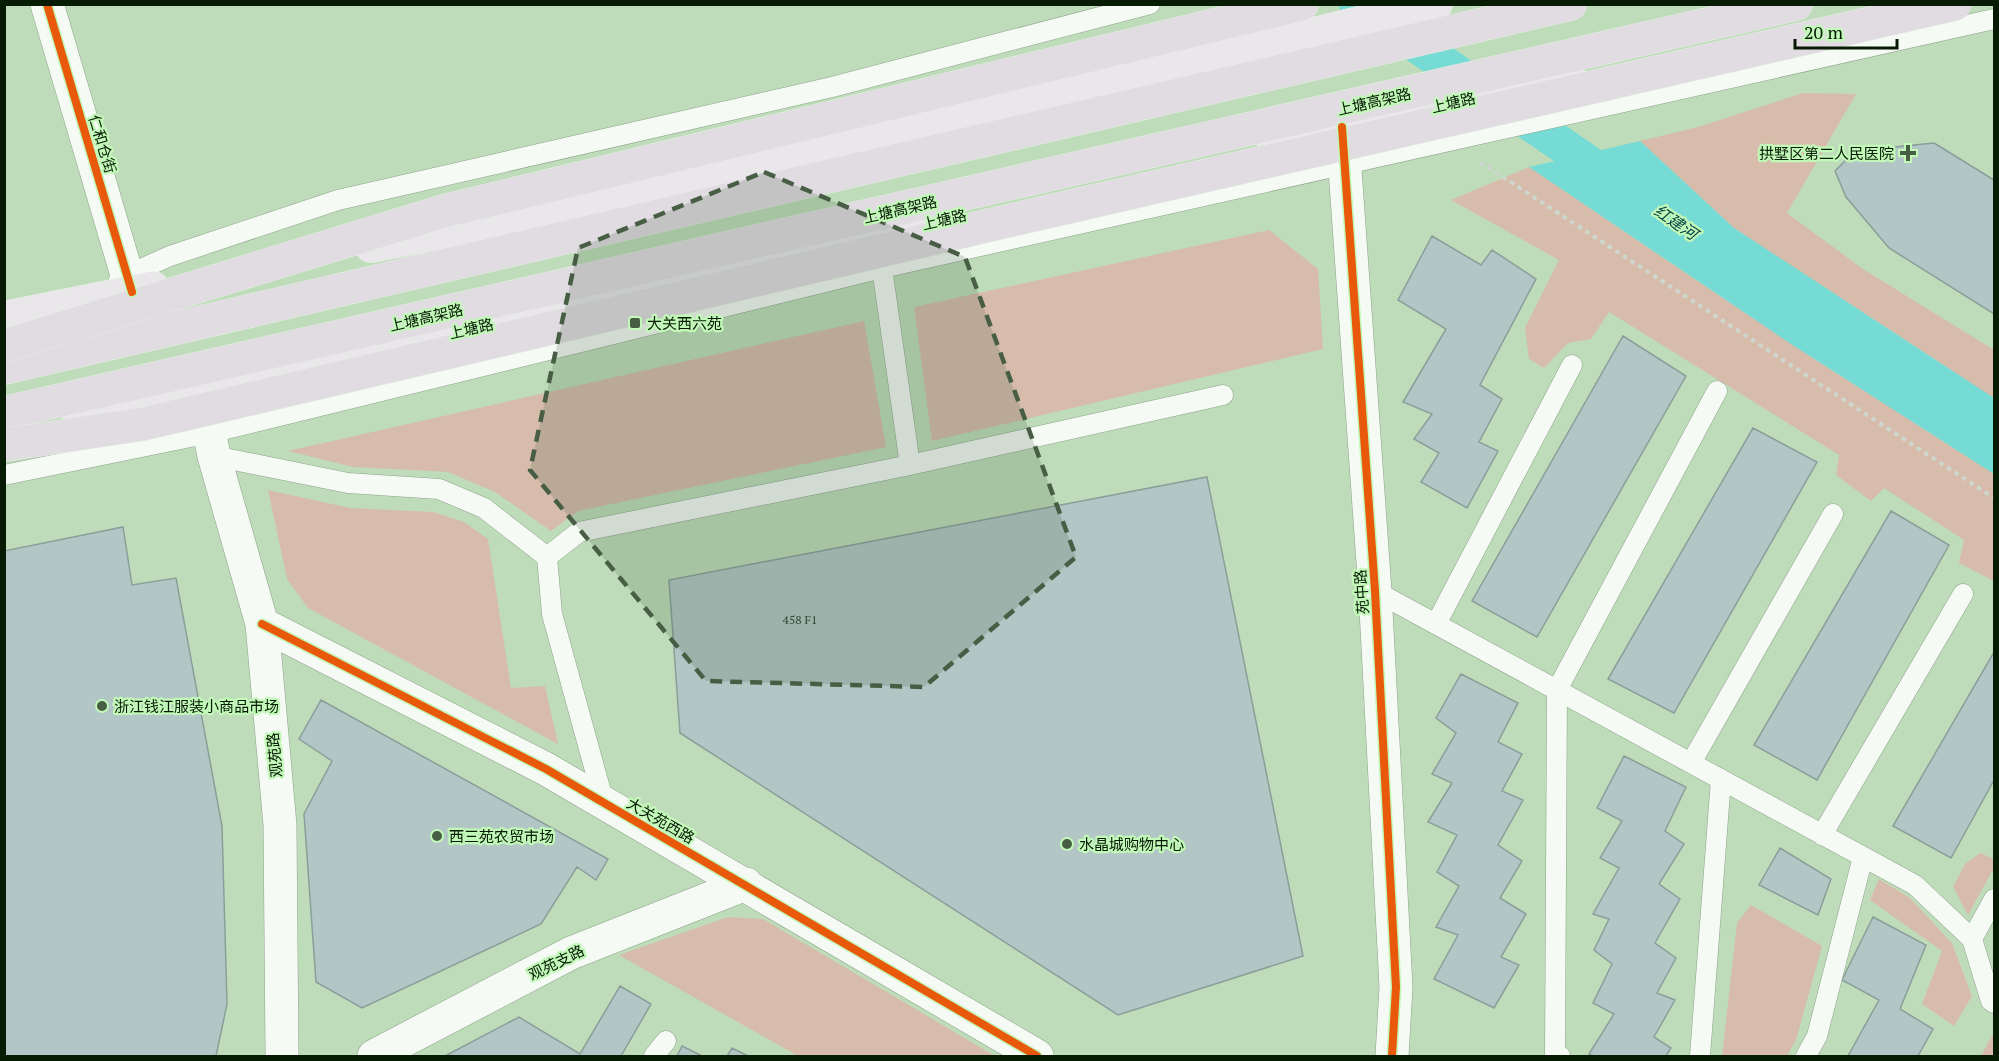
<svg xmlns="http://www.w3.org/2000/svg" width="1999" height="1061" viewBox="0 0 1999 1061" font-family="'PT Serif','Noto Sans SC',serif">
<rect width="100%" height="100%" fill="#bfdcba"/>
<path fill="#d7bcac" d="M1803,93L1856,94L1787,213L1863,269L1994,350V398L1734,228L1640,141L1698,127Z
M1529,167L1791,344L1994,474V581L1959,563L1964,540L1884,488L1871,501L1836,475L1839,455L1609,312L1591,339L1568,343L1544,368L1529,359L1525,328L1559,260L1451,200Z
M1269,230L1318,269L1323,349L932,441L914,307Z
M864,321L886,447L578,511L551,531L495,492L448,472L353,467L288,451Z
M268,490L350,508L433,512L464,522L488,539L511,688L545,686L558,744L308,608L287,579Z
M1980,853L1994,859V868L1968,915L1953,887L1965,864Z
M1879,879L1910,898L1952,943L1972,996L1954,1026L1922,1004L1942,951L1870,900Z
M1751,905L1822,946L1796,1040L1787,1056H1722L1737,923Z
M728,917L763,919L995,1056H798L619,955Z
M1994,1032V1056H1981Z"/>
<path fill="#76dad5" d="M1640,141L1734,228L1994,398V474L1791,344L1529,167Z"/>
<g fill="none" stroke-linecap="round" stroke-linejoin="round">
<path stroke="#76dad5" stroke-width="36" d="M1357,4L1619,184"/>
</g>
<path fill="#b2c7c5" stroke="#8a9e9a" stroke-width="1.5" d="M1934,143L1994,180V314L1889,248L1846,197L1835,171L1855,151Z
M1432,236L1481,265L1492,250L1536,279L1480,385L1502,399L1479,442L1498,451L1467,508L1421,482L1439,453L1414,439L1432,414L1403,402L1446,329L1398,300Z
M1623,336L1686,376L1537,637L1472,601Z
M1753,428L1817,462L1674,713L1608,679Z
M1207,477L1303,956L1118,1015L680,733L669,580Z
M1891,511L1949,545L1817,780L1754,745Z
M123,527L132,585L176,578L222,826L227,1004L216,1056H4V551Z
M1994,652V780L1951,858L1893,826Z
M1461,674L1518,703L1498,742L1522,754L1502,791L1523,800L1498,845L1522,861L1500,898L1526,914L1501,957L1519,965L1494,1008L1434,979L1458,935L1436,927L1459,886L1437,872L1457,835L1428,822L1452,783L1432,774L1456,733L1436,718Z
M321,700L608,859L596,880L577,867L541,924L362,1008L316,982L304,814L332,761L299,739Z
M1624,756L1686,787L1665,831L1684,844L1659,884L1680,899L1655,943L1676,958L1657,993L1675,1000L1654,1037L1671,1048L1666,1056H1593L1589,1054L1614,1014L1593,1003L1612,964L1594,950L1609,919L1593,914L1619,868L1600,858L1622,821L1597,808Z
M1780,848L1831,879L1818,915L1759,885Z
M1873,917L1926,945L1900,1009L1933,1029L1918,1056H1848L1879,1000L1842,980Z
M620,986L651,1004L621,1056H445L519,1017L580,1054Z
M682,1046L702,1056H677Z
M732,1048L748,1056H727Z"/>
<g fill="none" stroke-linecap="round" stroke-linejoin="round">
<g stroke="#8ca388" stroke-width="21">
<path id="lane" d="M882,268L910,465
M119,279L170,256L338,200L832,87L1150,4
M214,456L348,483L439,489L484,508L547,557
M4,475L210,433L882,268L1994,19
M1375,591L1915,885L1972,939L1991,1001L1994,1003
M1436,624L1572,365
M1691,763L1833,514
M604,803L552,614L547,557L579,532L910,465L1223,395
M1822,835L1963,594
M1972,939L1994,899
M654,1056L666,1041
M1560,1056L1555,1054L1557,690L1717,391
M1700,1056L1721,779
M1806,1056L1817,1036L1863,857"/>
</g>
<g stroke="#8ca388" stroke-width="34">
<path id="street" d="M47,4L132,292
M1342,127L1375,591L1396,987L1392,1056
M201,390L214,456L262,624L280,825L282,1056
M262,624L546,769L1037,1056
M374,1056L571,953L746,884"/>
</g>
<g stroke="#e2efe0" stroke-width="34">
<path id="primary" d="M1274,144L1569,76
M371,246L615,199L1180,67L1436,4
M4,318L153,288
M79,421L201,390L949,218"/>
</g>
<g stroke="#e2efe0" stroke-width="34">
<path id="highway" d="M519,193L1302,4
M4,368L1570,4
M4,413L1796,4"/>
</g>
<path stroke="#ced7cd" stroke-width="4" stroke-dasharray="4.5 4.5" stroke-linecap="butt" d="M1480,162L1994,498"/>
<use href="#lane" stroke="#f5faf5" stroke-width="20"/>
<use href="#street" stroke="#f5faf5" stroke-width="33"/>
<use href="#primary" stroke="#e9e7ea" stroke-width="33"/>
<use href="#highway" stroke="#e1dce2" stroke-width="33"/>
<g stroke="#e2efe0" stroke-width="34" stroke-linecap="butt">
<path id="highway-bridge" d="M4,346L444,211L519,193
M4,445L143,424L990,225L1955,4"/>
</g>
<use href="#highway-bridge" stroke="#e1dce2" stroke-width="33"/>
<g stroke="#c2f8b8" stroke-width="11">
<path id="cycleway" d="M47,4L132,292
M1342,127L1375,591L1396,987L1392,1056
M262,624L546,769L1037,1056"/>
</g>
<use href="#cycleway" stroke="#e8590c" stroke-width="8"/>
</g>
<path fill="#475e44" fill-opacity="0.2" stroke="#475e44" stroke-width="4.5" stroke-dasharray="12 8" stroke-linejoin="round" d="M764,172L965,257L1076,557L924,687L706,681L530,470L578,248Z"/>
<g fill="#475e44" stroke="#c2f8b8" stroke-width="2">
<path d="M1905 144h6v6h6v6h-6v6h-6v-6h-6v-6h6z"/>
<rect x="629" y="317" width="12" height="12" rx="3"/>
<circle cx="102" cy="706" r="6"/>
<circle cx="437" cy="836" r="6"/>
<circle cx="1067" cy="844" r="6"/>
</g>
<g text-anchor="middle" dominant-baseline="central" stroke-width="4.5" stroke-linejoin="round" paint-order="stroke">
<g font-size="12" fill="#314534">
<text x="800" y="619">458 F1</text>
</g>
<g font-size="15" fill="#061a04" stroke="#c2f8b8">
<text transform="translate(1374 101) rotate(-13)">上塘高架路</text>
<text transform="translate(1453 102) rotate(-13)">上塘路</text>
<text transform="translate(103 144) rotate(73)">仁和仓街</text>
<text transform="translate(900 209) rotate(-13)">上塘高架路</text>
<text transform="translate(944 219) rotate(-13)">上塘路</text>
<text transform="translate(426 317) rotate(-13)">上塘高架路</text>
<text transform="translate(471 328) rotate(-13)">上塘路</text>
<text transform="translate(1361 592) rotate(-94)">苑中路</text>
<text transform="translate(274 755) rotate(-95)">观苑路</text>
<text transform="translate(661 820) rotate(30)">大关苑西路</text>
<text transform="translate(556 962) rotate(-26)">观苑支路</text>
</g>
<g font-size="15" fill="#061a04" stroke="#c2f8b8" text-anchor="start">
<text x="1894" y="153" text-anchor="end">拱墅区第二人民医院</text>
<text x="647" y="323">大关西六苑</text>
<text x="114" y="706">浙江钱江服装小商品市场</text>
<text x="449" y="836">西三苑农贸市场</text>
<text x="1079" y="844">水晶城购物中心</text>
</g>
<g font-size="16" font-style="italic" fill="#003f42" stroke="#c2f8b8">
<text transform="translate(1676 222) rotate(34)">红建河</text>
</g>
</g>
<rect width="1999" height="1061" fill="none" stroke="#061a04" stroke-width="12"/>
<path d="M1795 39v9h102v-9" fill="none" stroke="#061a04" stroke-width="3"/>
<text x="1804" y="39" font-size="18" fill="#061a04" stroke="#c2f8b8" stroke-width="4.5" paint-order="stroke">20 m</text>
</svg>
